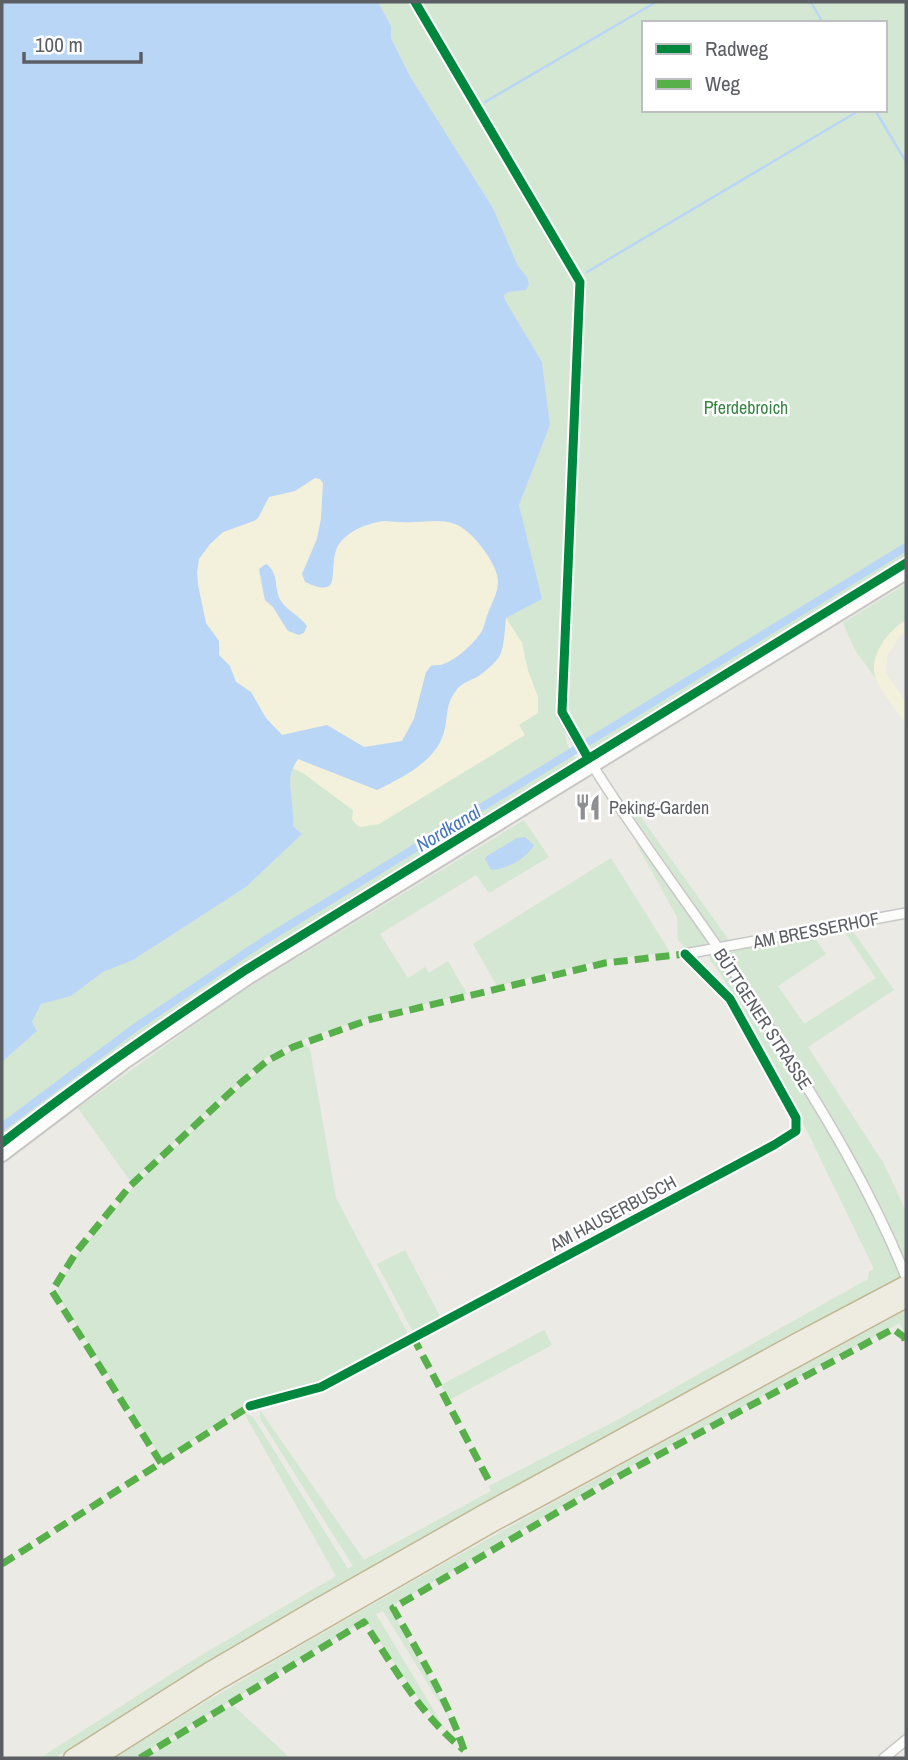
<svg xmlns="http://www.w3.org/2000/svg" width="908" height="1760" viewBox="0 0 908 1760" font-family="'Archivo Narrow',sans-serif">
<rect width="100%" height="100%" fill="#ebeae5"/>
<path fill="#d3e7d2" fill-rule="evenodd" d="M378,2H413L579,282L559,691L560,700L556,706L558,716L563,724L567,744L577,761C382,883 183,1000 2,1142V1062L37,1031L32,1022L41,1004L71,996L103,972L133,960L246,887L302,834L293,826L292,803L289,778L292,768L303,773L353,810L355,824L360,827L379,824L524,735L519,725L538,697L528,671L522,643L506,618L541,599L519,505L550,425L542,362L505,300L504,295L509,292L526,290L527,277L518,266L493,208L411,78L391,38V26Z
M418,2H906V568L601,756C585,748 573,725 570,709L565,711L563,694L583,281ZM644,23H885V110H644Z
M906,584V620L898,625L875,661L876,679L855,650L843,623Z
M527,798L528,800L290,947L2,1149V1145C65,1096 129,1048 196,1004C304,932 416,866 527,798Z
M630,802L731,943L725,944L718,938L626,805Z
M524,820L549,857L489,893L476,875L380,934L408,978L425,967L429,973L448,961L467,994C400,1010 330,1024 268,1056L131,1182L78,1108L238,994Z
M637,842L646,847L706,938L705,948L687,950L678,940L677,917L636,843Z
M611,858L670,952L603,960L497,986L473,944Z
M850,927L894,990L808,1047L884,1164L906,1211V1274L615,1433L351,1579L208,1664L55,1758H40L190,1662L336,1576L244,1413L253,1417L348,1569L353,1566L269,1433L260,1418V1410L364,1560L491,1491L489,1486L619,1419L868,1279L869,1272L874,1269L805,1127L722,976L710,960L709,955L715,953L727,955L738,949L812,934L826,954L778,986L804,1024L876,978L842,928Z
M305,1045L310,1049L336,1198L407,1332L405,1339L319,1384L252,1402L166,1457L160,1456L58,1296V1286L79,1252L137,1183L240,1087L268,1063L294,1049Z
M405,1250L442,1320L418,1332L412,1330L377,1264Z
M906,1310V1338L900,1323L622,1471L390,1607L439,1695L454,1726L383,1611L376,1614L446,1731L423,1705L365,1620L136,1758H114C372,1598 640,1455 906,1310Z
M544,1330L552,1345L449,1400L441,1385Z
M233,1705L290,1758H145Z"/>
<path fill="#f3f0db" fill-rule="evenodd" d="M315,478C317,478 319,479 321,480C330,489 316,542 311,555L333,581C332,556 335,540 359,528C367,525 376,522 385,521C390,521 396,523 401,523C419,523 438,518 454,523C471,529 498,564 498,581C498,593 493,601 488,611C485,618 485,625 482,631C471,652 447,663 426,672L414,719L402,741L364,747L327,725L282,735L271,725L236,682L230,666L219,655L220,648L213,632L206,623L198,585L197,572L199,559L210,544L223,532L254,521L258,518L269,497L295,491ZM259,573L275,574L278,594L281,602L298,616L304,633C288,638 282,621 275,610C272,605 266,601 264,596C261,589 261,580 259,573Z
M506,618L522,643L528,671L538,697V713L519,725L525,735L379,824L360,827L352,820L353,810L303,773L292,768L298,759L377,790C403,777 440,760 445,727C448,713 446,704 455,692C460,684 468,681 477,677C482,674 498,661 500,655C504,649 505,626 506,618Z
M906,620V632L900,636L887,656L886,673L906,702V724C897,710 884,696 877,681C866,658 887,632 906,620Z"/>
<path fill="#b9d6f6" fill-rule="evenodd" d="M2,2H378L391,26V38L411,78L493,208L518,266L527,277L529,284L526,290L509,292L504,295L505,300L542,362L550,425L519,505L542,599L506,618C505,626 504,649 500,655C498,661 482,674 477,677C468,681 460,684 455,692C446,704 448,713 445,727C440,760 403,777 377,790L298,759C286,777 291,784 292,803C293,811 293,818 293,826L302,834L246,887L133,960L103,972L71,996L41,1004L32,1022L37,1031L2,1062ZM315,478L320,479L323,483L321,519L317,539L302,574L305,582C312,585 324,591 330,585C335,581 331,555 339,544C348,531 369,522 385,521C394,521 403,523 412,522C426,522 441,519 455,524C471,529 498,564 498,581C498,593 493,600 489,611C486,617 485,625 482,631C475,643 455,661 441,665C440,665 432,665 431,666L426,672L414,719L402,741L364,747L327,725L282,735L266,718L251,692L236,682L230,666L219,655V641L206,623L198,585L197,572L199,559L210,544L223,532L254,521L258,518L269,497L295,491Z
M266,564C280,573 273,589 281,601C287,611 300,616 307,626L304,633L299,635L288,631L273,607L265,600L259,569Z
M525,837L534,845C526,859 507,869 491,870L485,859L487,856L517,838Z"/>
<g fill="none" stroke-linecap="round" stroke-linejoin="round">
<path stroke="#b9d6f6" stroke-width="2.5" d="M811,2L823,23
M485,102L656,2
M875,110L906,162
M587,272L860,110"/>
<path stroke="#b9d6f6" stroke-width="8" d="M2,1127L136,1027L262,942L906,547"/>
<g stroke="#c8c8c7" stroke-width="12">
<path id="minor" d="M563,716C608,796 664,870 716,945C736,974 755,1005 774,1035C824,1112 872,1192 906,1277
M685,954L906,913
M250,1406L321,1387L774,1145L796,1131V1118L730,999L685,954
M884,1758L906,1740"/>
</g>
<g stroke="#c7c7c5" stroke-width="16">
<path id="secondary" d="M2,1155L125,1062L248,978L906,573"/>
</g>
<g stroke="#c2b793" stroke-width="19">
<path id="motorway" d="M72,1758L209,1671L313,1610L482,1514L798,1341L906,1284
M97,1758L217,1682L488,1526L906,1299"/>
</g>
<use href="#minor" stroke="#fcfcfb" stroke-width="9"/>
<use href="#secondary" stroke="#fcfcfb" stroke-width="12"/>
<use href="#motorway" stroke="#eeece0" stroke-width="16"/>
<path stroke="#58b04a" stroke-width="7" stroke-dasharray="14 7" stroke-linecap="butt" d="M413,1337L490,1483
M161,1463L52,1291L77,1251L130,1186L237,1086L267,1061L293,1047L368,1020L605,963L685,954
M2,1564L250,1406
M464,1750C447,1699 419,1654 393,1608L623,1474L893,1329L904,1337L906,1343
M140,1758L364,1622C394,1667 421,1716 464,1750"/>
<g stroke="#fff" stroke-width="13">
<path id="cycleway" d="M415,2L580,282L562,712L588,758
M2,1143C80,1082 161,1026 244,971L906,563
M250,1406L321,1387L774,1145L796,1131V1118L730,999L685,954"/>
</g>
<use href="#cycleway" stroke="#00873e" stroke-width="9"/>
</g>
<defs>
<g id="restaurant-bare" transform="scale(2.1)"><path d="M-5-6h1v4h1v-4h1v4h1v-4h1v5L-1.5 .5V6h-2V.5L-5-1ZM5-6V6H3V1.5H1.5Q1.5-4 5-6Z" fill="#8d8f90" stroke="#fff" stroke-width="2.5" paint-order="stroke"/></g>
</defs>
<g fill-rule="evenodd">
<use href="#restaurant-bare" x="588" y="807"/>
</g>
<g text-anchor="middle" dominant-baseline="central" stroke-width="5" stroke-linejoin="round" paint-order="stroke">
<g font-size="18" fill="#378642" stroke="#fff">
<text x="746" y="407">Pferdebroich</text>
</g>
<g font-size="18" fill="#5b5e63" stroke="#fff" text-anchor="start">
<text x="609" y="807">Peking-Garden</text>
</g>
<g font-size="18" fill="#5b5e63" stroke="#fff">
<text transform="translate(816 930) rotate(-11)">AM BRESSERHOF</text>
<text transform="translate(763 1019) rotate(57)">BÜTTGENER STRASSE</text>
<text transform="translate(613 1213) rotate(-28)">AM HAUSERBUSCH</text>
</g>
<g font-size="19" font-style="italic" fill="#4676c0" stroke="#fff">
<text transform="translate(448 828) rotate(-31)">Nordkanal</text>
</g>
</g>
<rect width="908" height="1760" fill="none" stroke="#5b5e63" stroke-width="7"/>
<rect x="642" y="21" width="245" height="91" fill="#ffffff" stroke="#bdbfc1" stroke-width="2"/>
<rect x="656" y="44" width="35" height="10" fill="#00873e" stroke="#bdbfc1" stroke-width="2"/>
<text x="705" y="56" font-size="21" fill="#5b5e63">Radweg</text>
<rect x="656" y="79" width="35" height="10" fill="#58b04a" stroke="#bdbfc1" stroke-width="2"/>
<text x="705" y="91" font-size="21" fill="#5b5e63">Weg</text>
<path d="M24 52v10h117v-10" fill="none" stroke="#5b5e63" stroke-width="3.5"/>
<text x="35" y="52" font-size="21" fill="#5b5e63" stroke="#ffffff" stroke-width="5" paint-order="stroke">100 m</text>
</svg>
